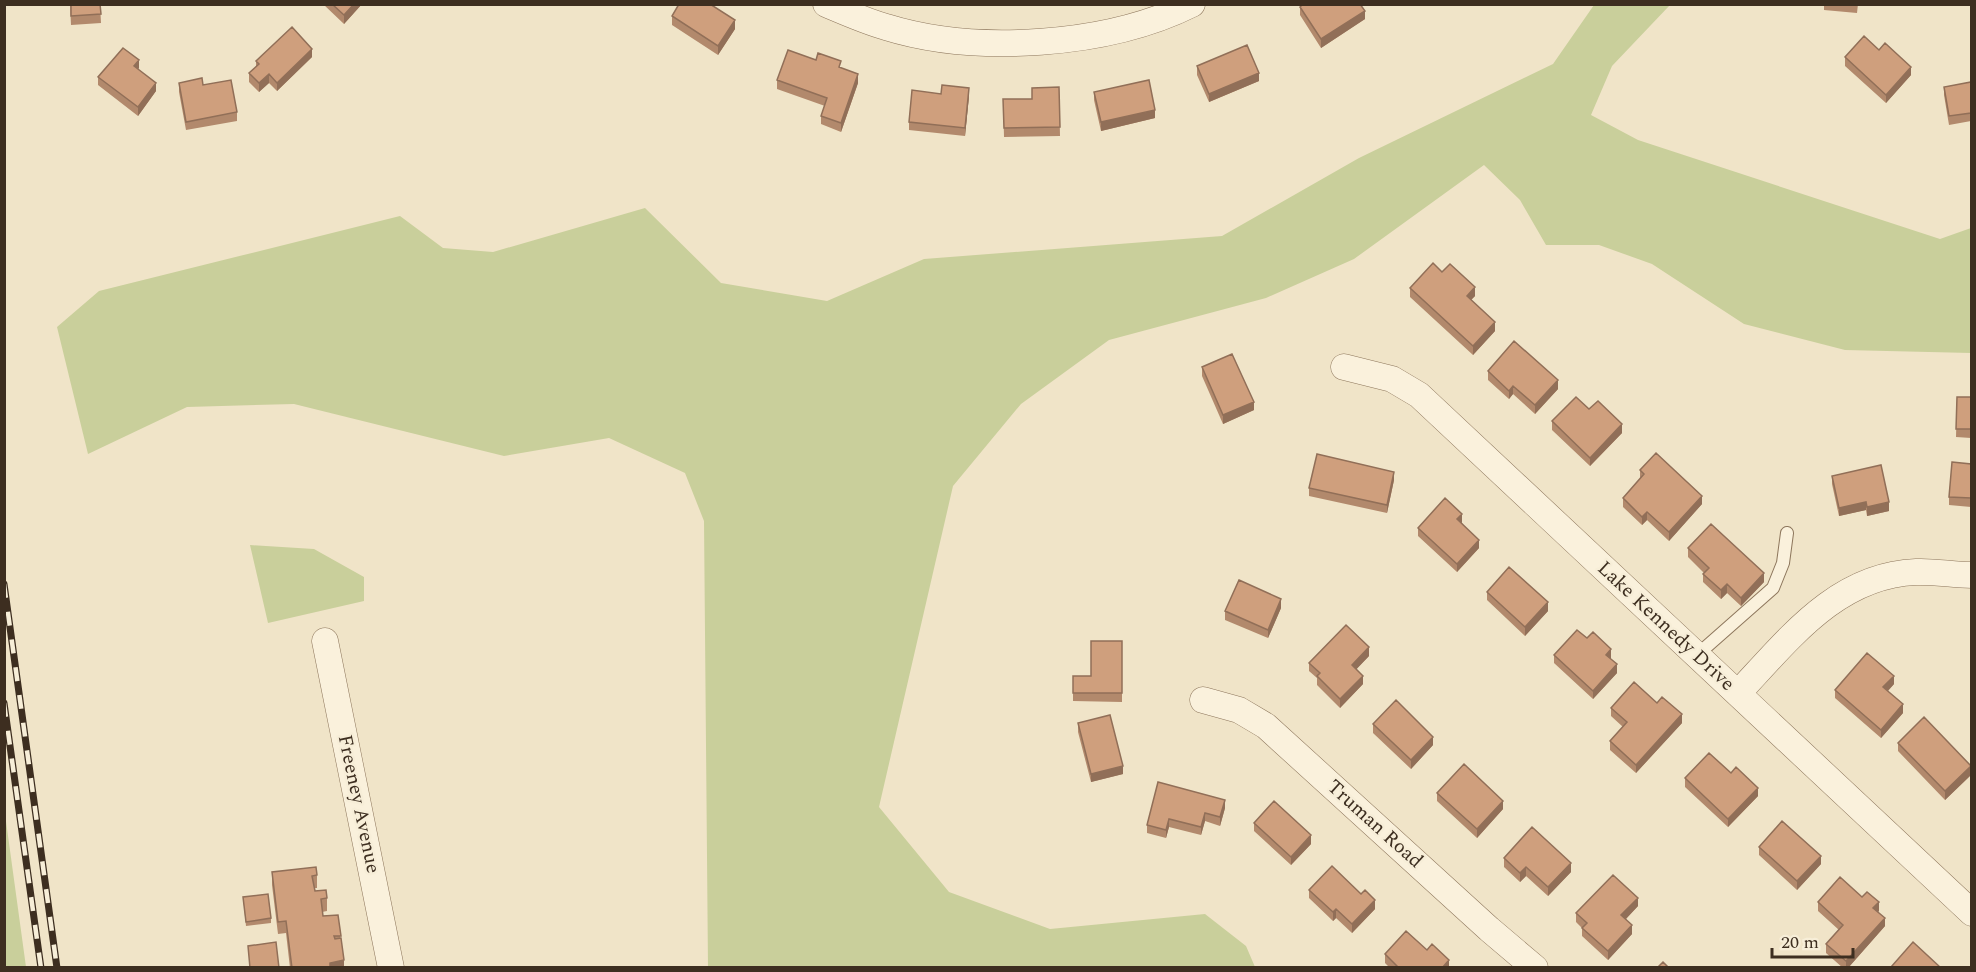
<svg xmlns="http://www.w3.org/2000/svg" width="1976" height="972" viewBox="0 0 1976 972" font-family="Spectral,serif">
<rect width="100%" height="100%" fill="#f0e4c8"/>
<path fill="#c9cf9b" d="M1594,5H1670L1612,66L1591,115L1638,140L1940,239L1971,228V353L1845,350L1744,324L1652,264L1599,245H1546L1520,200L1484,165L1354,259L1266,298L1109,340L1021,404L953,486L879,807L949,892L1050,929L1205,914L1246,946L1255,967H708L704,521L685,473L609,438L504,456L294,404L187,407L88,454L57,327L99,291L400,216L443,248L493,252L645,208L721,283L827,301L924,259L1222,236L1359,158L1553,64Z
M250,545L314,549L364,577V601L268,623Z
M4,814H5L26,967H5Z"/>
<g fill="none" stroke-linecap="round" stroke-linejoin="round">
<g stroke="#8d765c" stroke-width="14">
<path id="service" d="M1697,655L1773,588L1783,563L1787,533"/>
</g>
<g stroke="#8d765c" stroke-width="27">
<path id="minor" d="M826,4C845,12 865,21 886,27C976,55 1108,46 1192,4
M1344,367L1392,379L1419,395L1972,913
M325,641L391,968
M1739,692C1789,639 1837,575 1916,572C1934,571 1953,575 1972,575
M1203,700L1239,710L1266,726L1489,929L1535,968"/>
</g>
<use href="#service" stroke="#faf1dc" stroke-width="12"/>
<use href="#minor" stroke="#faf1dc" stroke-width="26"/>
<g stroke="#3d2e20" stroke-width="7">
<path id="rail" d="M4,584L57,968
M4,703L41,968"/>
</g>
<use href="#rail" stroke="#f7eed8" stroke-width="4.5" stroke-dasharray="14" stroke-linecap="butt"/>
</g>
<path fill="#b2896c" d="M70,4H100L101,23L71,25Z
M323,4H362L344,24Z
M1824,4H1858L1857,13L1824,10Z
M1300,7L1365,19L1321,48L1300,15Z
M672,16L735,29L718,55L672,25Z
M1879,50L1911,75L1886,103L1845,66V57Z
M312,57L277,91L269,83L259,92L249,82V73L256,67V61Z
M1197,66L1259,81L1209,102L1197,75Z
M139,68L138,69L156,91L138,116L98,85V77Z
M841,68L858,83L841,132L821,124V116L825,106L777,89V80Z
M1971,82V121L1949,125L1944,95V87Z
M179,83L203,85L237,112V121L186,130L179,92Z
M1059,87L1060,136L1004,137L1003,99H1032Z
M1094,92L1155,118L1101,131L1094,100Z
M941,94L969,96L965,136L909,130V122Z
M1442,272L1475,296L1471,300L1495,331L1473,355L1410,297V288Z
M1202,367L1254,410L1223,424L1202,376Z
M1488,371L1558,389L1535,414L1513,394L1509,399L1488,380Z
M1957,397H1971V438L1956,437Z
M1589,409L1622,433L1590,466L1552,430V421Z
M1971,464V507L1949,505V497Z
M1640,470L1702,504L1669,541L1647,520L1642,525L1623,507V498L1640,479Z
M1832,476L1889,511L1867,516L1866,510L1839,516L1832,484Z
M1394,480L1387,513L1309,496V488Z
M1462,522V523L1479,548L1457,572L1418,536V528Z
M1688,548L1764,582L1741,606L1727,593L1721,599L1703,582V574L1704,573L1688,557Z
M1487,592L1548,611L1525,636L1487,600Z
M1281,608L1268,638L1225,620V611Z
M1122,641V702L1073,701V676H1091Z
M1554,655L1611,658V659L1617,673L1593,699L1554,663Z
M1369,656L1356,669L1363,684L1340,708L1317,685V678L1309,671V663Z
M1894,684L1888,691L1903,713L1881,738L1835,698V690Z
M1657,703L1682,723L1636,773L1610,750V741L1623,727L1611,716V708Z
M1078,723L1123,774L1091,782L1078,732Z
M1373,724L1433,745L1411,769L1373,733Z
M1898,743L1971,775L1945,800L1898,751Z
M1731,773L1758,796L1728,827L1685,787V778Z
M1158,782L1225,808L1220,826L1205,821L1201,835L1169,827L1166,838L1147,833V825Z
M1437,793L1503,809L1477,838L1437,801Z
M1254,823L1311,844L1291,865L1254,831Z
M1759,847L1821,864L1797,890L1759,855Z
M1504,858L1571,872L1548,896L1526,876L1520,882L1504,867Z
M272,872L317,875V888H314L315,891L327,898V911L322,912L323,916L338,915L344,968H290L286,933L278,934L272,885Z
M1309,890L1375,909L1352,933L1336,918L1333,921L1309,898Z
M243,897L271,918V923L246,926Z
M1862,897L1879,911L1878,912L1885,926L1848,968H1843L1826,953V944L1839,930L1818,911V902Z
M1638,906L1626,919L1632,934L1608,960L1582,936V928L1576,922V913Z
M1385,954L1449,968H1390L1385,963Z"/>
<path fill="#916f58" d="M354,4H362L344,24V15Z
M1365,11V19L1321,48V39Z
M735,20V29L718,55V46Z
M312,49V57L277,91V83Z
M139,60V68L134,74V66Z
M1911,67V75L1886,103V95Z
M1259,73V81L1209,102V94Z
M269,74V83L259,92V83Z
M858,74V83L841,132V123Z
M156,83V91L138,116V107Z
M969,88V96L965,136V128Z
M1155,110V118L1101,131V122Z
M1475,287V296L1467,304V296Z
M1495,322V331L1473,355V346Z
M1558,380V389L1535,414V405Z
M1513,386V394L1509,399V391Z
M1254,402V410L1223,424V415Z
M1622,424V433L1590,466V458Z
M1394,472V480L1387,513V505Z
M1702,496V504L1669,541V532Z
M1866,502V510L1839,516V508Z
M1889,502V511L1867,516V507Z
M1647,512V520L1642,525V517Z
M1462,514V522L1457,528V519Z
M1479,540V548L1457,572V564Z
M1764,573V582L1741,606V598Z
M1727,584V593L1721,599V590Z
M1281,599V608L1268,638V630Z
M1548,602V611L1525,636V627Z
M1369,647V656L1352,674V665Z
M1611,649V658L1606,663V655Z
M1617,664V673L1593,699V691Z
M1363,676V684L1340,708V699Z
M1894,676V684L1883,696V687Z
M1903,704V713L1881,738V730Z
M1682,714V723L1636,773V765Z
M1433,737V745L1411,769V760Z
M1123,766V774L1091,782V774Z
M1971,766V775L1945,800V791Z
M1758,788V796L1728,827V819Z
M1225,800V808L1220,826V817Z
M1503,801V809L1477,838V829Z
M1205,813V821L1201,835V827Z
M1169,819V827L1166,838V830Z
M1311,835V844L1291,865V857Z
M1821,856V864L1797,890V881Z
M1571,863V872L1548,896V887Z
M1526,867V876L1520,882V873Z
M1638,898V906L1621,924V915Z
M1375,900V909L1352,933V924Z
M1879,902V911L1873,916V908Z
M1336,909V918L1333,921V912Z
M1885,918V926L1848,968H1846V961Z
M1632,925V934L1608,960V951Z
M344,960V968H330V963Z
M1449,960V968H1442Z"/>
<path fill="#cf9f7d" stroke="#916f58" stroke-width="1.5" d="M71,4H100L101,14L71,16Z
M332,4H354L344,15Z
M679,4H710L735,20L718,46L672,16Z
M1303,4H1360L1365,11L1321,39L1300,7Z
M292,27L312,49L277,83L269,74L259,83L249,73L259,64L256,61Z
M1864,36L1879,50L1885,43L1911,67L1886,95L1845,57Z
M1247,45L1259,73L1209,94L1197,66Z
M123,48L139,60L134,66L156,83L138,107L98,77Z
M788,50L816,60L818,53L841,61L839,67L858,74L841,123L821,116L827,98L777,80Z
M202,78L203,85L231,80L237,112L186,122L179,83Z
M1149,80L1155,110L1101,122L1094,92Z
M1971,82V113L1949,116L1944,87Z
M942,85L969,88L965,128L909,122L912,90L941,94Z
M1059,87L1060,127L1004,128L1003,99H1032V88Z
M1433,263L1442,272L1450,264L1475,287L1467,296L1495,322L1473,346L1410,288Z
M1514,341L1558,380L1535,405L1513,386L1509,391L1488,371Z
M1232,354L1254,402L1223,415L1202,367Z
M1576,397L1589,409L1598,401L1622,424L1590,458L1552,421Z
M1957,397H1971V429H1956Z
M1656,453L1702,496L1669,532L1647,512L1642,517L1623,498L1644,474L1640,470Z
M1317,454L1394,472L1387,505L1309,488Z
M1952,462L1971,464V498L1949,497Z
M1881,465L1889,502L1867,507L1866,502L1839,508L1832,476Z
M1445,498L1462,514L1457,519L1479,540L1457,564L1418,528Z
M1711,524L1764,573L1741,598L1727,584L1721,590L1703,574L1709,568L1688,548Z
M1509,567L1548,602L1525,627L1487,592Z
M1239,580L1281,599L1268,630L1225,611Z
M1346,625L1369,647L1352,665L1363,676L1340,699L1317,676L1320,673L1309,663Z
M1577,630L1587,638L1593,632L1611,649L1606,655L1617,664L1593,691L1554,655Z
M1091,641H1122V693H1073V676H1091Z
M1867,653L1894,676L1883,687L1903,704L1881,730L1835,690Z
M1634,682L1657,703L1662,697L1682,714L1636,765L1610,741L1627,722L1611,708Z
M1396,700L1433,737L1411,760L1373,724Z
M1110,715L1123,766L1091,774L1078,723Z
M1924,717L1971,766L1945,791L1898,743Z
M1709,753L1731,773L1736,767L1758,788L1728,819L1685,778Z
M1464,764L1503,801L1477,829L1437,793Z
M1158,782L1225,800L1220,817L1205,813L1201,827L1169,819L1166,830L1147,825Z
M1274,801L1311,835L1291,857L1254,823Z
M1782,821L1821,856L1797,881L1759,847Z
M1532,827L1571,863L1548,887L1526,867L1520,873L1504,858Z
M1332,866L1361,894L1365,890L1375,900L1352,924L1336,909L1333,912L1309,890Z
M316,867L317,875L312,876L315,891L326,890L327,898L321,899L323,916L338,915L341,936H334L335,939L341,938L344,960L330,963V968H292L286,921L278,922L272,872Z
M1613,875L1638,898L1621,915L1632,925L1608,951L1582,928L1587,923L1576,913Z
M1840,877L1862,897L1867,892L1879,902L1873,908L1885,918L1846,961L1826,944L1843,925L1818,902Z
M268,894L271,918L246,922L243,897Z
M1406,931L1427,950L1432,944L1449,960L1442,968H1399L1385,954Z
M276,942L279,968H250L248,946Z
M1913,942L1941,968H1891V967Z
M1663,962L1669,968H1657Z"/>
<g text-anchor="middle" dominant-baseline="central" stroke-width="5" stroke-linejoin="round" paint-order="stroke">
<g font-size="20" fill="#3d2e20" stroke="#f7eed8">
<text transform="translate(1666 626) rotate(43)">Lake Kennedy Drive</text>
<text transform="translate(359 804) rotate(78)">Freeney Avenue</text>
<text transform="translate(1375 824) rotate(42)">Truman Road</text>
</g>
</g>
<rect width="1976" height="972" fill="none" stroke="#3d2e20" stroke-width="12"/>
<path d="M1772 948v9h81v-9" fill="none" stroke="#3d2e20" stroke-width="3"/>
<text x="1781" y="948" font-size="18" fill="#3d2e20" stroke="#f7eed8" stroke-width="4.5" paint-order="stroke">20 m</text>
</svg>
